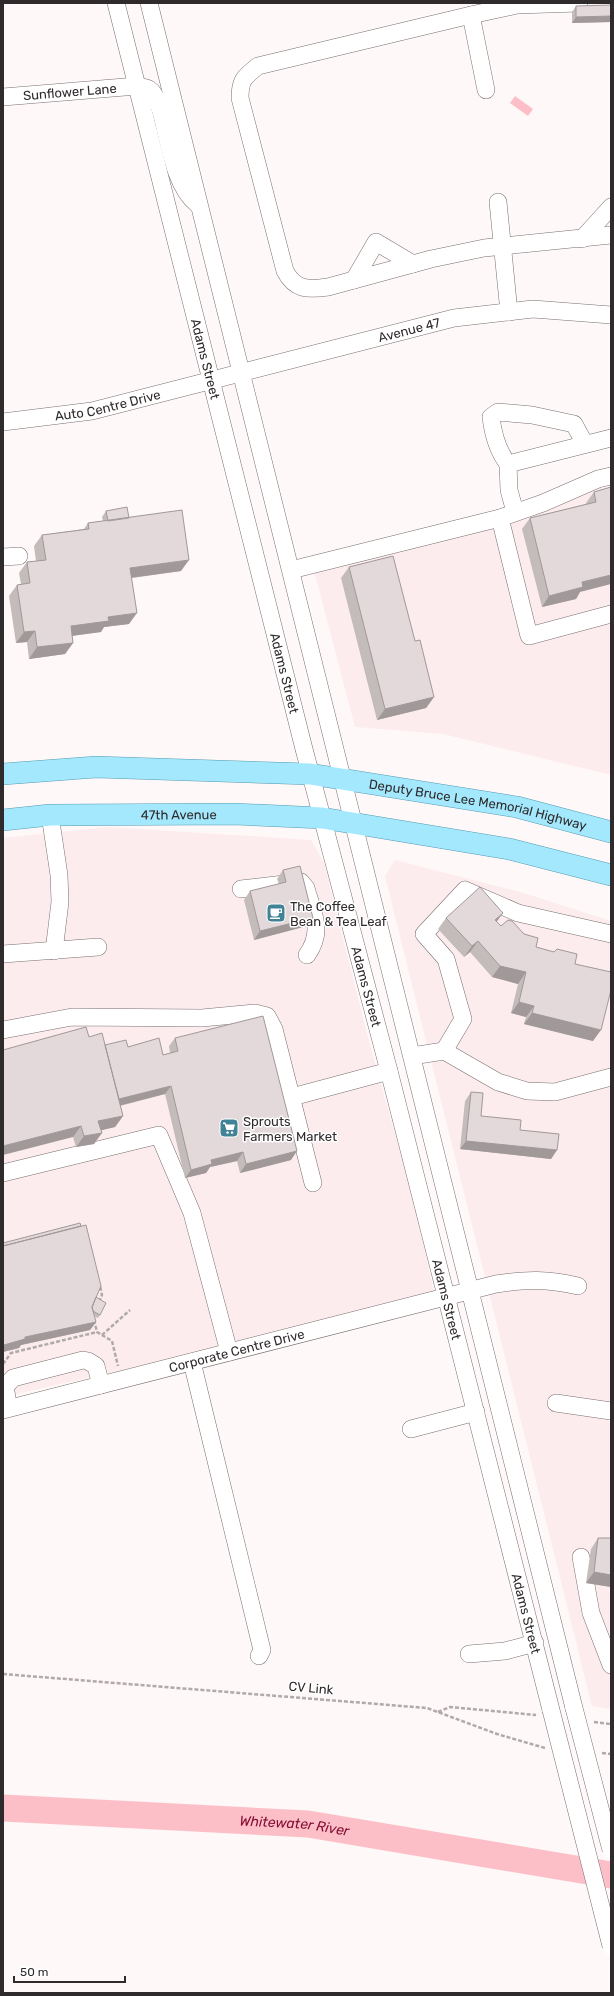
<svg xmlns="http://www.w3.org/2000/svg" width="614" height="1996" viewBox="0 0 614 1996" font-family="Rubik,sans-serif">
<rect width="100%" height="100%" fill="#fff8f8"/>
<path fill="#fdecee" d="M611,486V775L443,734L355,727L311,559Z
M108,827L311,840L324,863L370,1045L411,1191L436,1300L3,1397V838Z
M395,860L524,893L611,921V1709L592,1706L385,876Z"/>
<path fill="#fdbfc7" d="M515,96L533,109L528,116L510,103Z"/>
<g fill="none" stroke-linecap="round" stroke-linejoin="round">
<path stroke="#fdbfc7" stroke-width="27" id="s1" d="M3,1808L308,1824L611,1875"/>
<g stroke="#796f70" stroke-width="18">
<g id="minor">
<path id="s2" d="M116,3L304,749L389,1071L551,1710"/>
<path d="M149,3L574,1708"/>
<path d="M579,3L517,5L471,15L258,66C244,77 240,80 240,98L285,271C295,290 308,290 328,287L431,259L484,248L611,235"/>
<path d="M471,15L486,90"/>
<path id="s3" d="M3,97L137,86C140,87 146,87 149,89C168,101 165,179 197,204"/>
<path d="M498,202L509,312"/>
<path d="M582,239L611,207"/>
<path d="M354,280L376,242L413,264"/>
<path id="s4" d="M3,422L92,411L454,318L533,309L611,315"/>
<path d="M585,444L574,424L532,415L498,412L491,417C493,434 497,450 508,464L611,438"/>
<path d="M508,464L509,490L515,512"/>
<path d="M611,476L598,479L543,503L500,518L529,636L611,614"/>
<path d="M3,557L19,556"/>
<path d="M291,570L500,518"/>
<path d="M50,815L59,875L60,902L54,951"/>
<path d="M241,889L301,882L306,888C313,914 324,931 307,955"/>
<path d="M3,954L98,947"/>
<path d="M3,1030L72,1017L202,1018L255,1013L267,1016L274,1029L313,1183"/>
<path d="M444,1051L463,1019L446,959L424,934L465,890L518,913L611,934"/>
<path d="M412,1056L444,1051L498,1082L527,1091L555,1092L611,1077"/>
<path d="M292,1097L389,1071"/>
<path d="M3,1173L159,1135L192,1213L229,1352"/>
<path d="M192,1362L262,1650L259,1656"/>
<path d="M556,1403L611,1411"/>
<path d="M9,1408L5,1387L13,1378L83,1360L88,1361L96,1366L101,1385"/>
<path id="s5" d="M3,1410L496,1284C529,1279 546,1279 578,1286"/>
<path d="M411,1429L476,1412"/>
<path d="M581,1557L591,1613L611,1665"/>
<path d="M469,1654L505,1651L535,1643"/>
</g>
</g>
<g stroke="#549bb2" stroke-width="22">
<g id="major">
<path id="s6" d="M3,774L96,767L310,774L517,807L611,832"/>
<path id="s7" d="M3,820L50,815L235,814L322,818L509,849L611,875"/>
</g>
</g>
<path stroke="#b0aaab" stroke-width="2.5" stroke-dasharray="4 2" stroke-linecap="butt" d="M99,1302L102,1295L100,1286
M94,1320L97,1332L112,1341L118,1366
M102,1335L130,1310
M3,1364L11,1353L97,1332
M3,1674L427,1708L497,1734L545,1748
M438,1712L450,1707L536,1715
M594,1722L611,1724
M602,1753L611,1754"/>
<use href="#minor" stroke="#fff" stroke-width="17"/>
<use href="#major" stroke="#a4e8fd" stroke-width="21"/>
<g stroke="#796f70" stroke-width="18" stroke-linecap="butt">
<path id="minor-bridge" d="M574,1708L611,1850
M551,1710L611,1946"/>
</g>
<use href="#minor-bridge" stroke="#fff" stroke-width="17"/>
</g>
<path fill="#c4bbbb" d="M611,5V22L572,23V12L576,6Z
M611,487L580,592L576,599L542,607L522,529L530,518L586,504V503L594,492Z
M106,511L129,518L181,571L132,578L129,624L104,627L101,632L72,636L73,643L65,654L29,659L27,642L16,643L9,596L17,585L21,584L19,573L27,562L36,561L34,546L42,535L84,529L88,523L103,521L102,517Z
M349,567L415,641L434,697L426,708L377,720L341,578Z
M283,870L307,926L254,940L244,900L250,891L279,884L277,879Z
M446,918L497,922L501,926L536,947L575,964L593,1041L524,1024L526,1017L511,1013L518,984L492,977L470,952L464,957L438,929Z
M89,1037L105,1045L128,1047L163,1055L170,1053L169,1046L175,1038L291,1160L240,1173L237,1161L210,1167L206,1173L185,1178L165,1094L120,1106L123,1116L115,1127L101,1130L94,1144L76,1147L73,1137Z
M471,1092L481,1116L520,1130L557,1150L551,1159L460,1149L465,1101Z
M3,1243L96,1297L100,1315L98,1318L94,1316L96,1322L90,1330L21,1345L19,1348L3,1352Z
M598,1538H611V1587L586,1583L591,1549Z"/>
<path fill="#a09899" d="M611,16V22L572,23L576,17Z
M189,560L181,571L122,579L130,568Z
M611,575V584L580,592L576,599L542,607L549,596L582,582Z
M137,613L129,624L104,627L101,632L63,637L71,626L108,617Z
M35,631L27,642L16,643L24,632Z
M73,643L65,654L29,659L37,647Z
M434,697L426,708L377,720L385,709Z
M503,913L495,924V920Z
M313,918L307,926L254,940L260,931Z
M478,941L470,952L464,957L472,946Z
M500,966L526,972L518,984L492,977Z
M519,1002L534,1006L526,1017L511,1013Z
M532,1013L601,1030L593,1041L524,1024Z
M171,1086L165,1094L110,1108L116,1099Z
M123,1116L115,1127L90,1133L98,1121Z
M81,1126L73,1137L3,1155V1146Z
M102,1133L94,1144L76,1147L84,1136Z
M466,1141L557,1150L551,1159L460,1149Z
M297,1151L291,1160L240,1173L246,1164Z
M243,1152L237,1161L210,1167L206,1173L185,1178L191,1170L211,1160Z
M96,1322L90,1330L21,1345L19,1348L3,1352V1346L4,1345L25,1337Z
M594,1572L611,1575V1587L586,1583Z"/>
<path fill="#e4d9da" stroke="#a09899" d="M611,5V16L576,17V6Z
M611,487V575L582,582L583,587L549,596L530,518L596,502L594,492Z
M127,507L129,518L108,521L106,511Z
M182,510L189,560L130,568L137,613L108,617L109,621L71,626L73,643L37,647L35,631L24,632L17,585L30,583L27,562L46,560L42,535L89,529L88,523Z
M393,556L415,641L420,640L434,697L385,709L349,567Z
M300,866L313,918L260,931L250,891L286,882L283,870Z
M480,887L503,913L495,920L501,926L508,920L512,921L524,934L538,938L536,947L554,952L557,949L577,954L575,964L611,972V990L601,1030L532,1013L534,1006L519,1002L526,972L500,966L478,941L472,946L446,918Z
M263,1016L297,1151L246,1164L243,1152L211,1160L212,1164L191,1170L171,1086L119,1099L105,1045L126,1040L128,1047L159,1038L163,1055L178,1051L175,1038Z
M86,1027L89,1037L102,1033L123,1116L98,1121L102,1133L84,1136L81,1126L3,1146V1050Z
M471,1092L483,1093L481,1116L521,1120L520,1130L559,1134L557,1150L466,1141Z
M80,1223L81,1226L3,1246V1243Z
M86,1225L101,1286L92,1307L96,1322L25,1337V1339L4,1345L3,1342V1246Z
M96,1297L106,1303L100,1315L93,1311L92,1307Z
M598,1538H611V1575L594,1572Z"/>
<defs>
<g id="cafe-square" transform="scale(1)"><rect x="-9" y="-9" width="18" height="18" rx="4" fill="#428296" stroke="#fff"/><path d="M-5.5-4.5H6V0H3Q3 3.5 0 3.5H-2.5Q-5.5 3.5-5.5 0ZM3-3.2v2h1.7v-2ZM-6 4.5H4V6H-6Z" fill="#fff"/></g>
<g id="supermarket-square" transform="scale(1)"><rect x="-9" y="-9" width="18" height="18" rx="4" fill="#428296" stroke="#fff"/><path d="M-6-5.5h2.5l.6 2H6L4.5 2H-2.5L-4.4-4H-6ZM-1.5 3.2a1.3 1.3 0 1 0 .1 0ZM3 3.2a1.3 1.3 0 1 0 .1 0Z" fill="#fff"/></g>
</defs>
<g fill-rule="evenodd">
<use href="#cafe-square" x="276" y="913"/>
<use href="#supermarket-square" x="229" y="1128"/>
</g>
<g text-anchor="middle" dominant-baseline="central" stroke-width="3" stroke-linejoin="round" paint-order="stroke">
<g font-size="13" fill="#2f2a2b" stroke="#fff">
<text stroke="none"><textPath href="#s3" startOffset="67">Sunflower Lane</textPath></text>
<text stroke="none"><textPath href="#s4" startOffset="417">Avenue 47</textPath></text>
<text stroke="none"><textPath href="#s2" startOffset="367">Adams Street</textPath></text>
<text stroke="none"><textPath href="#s4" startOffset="106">Auto Centre Drive</textPath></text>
<text stroke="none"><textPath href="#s2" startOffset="691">Adams Street</textPath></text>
<text stroke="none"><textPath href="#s6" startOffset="478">Deputy Bruce Lee Memorial Highway</textPath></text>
<text stroke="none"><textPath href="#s7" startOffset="176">47th Avenue</textPath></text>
<text stroke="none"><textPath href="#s2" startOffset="1015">Adams Street</textPath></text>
<text stroke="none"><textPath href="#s2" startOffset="1338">Adams Street</textPath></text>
<text stroke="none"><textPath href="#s5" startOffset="241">Corporate Centre Drive</textPath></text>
<text stroke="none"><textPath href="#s2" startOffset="1662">Adams Street</textPath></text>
<text transform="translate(311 1688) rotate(5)">CV Link</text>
</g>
<g font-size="13" fill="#2f2a2b" stroke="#fff" text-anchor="start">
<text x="290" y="906">The Coffee<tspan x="290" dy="15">Bean &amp; Tea Leaf</tspan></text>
<text x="243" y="1121">Sprouts<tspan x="243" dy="15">Farmers Market</tspan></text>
</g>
<g font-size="14" font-style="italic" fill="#850e35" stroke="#fff">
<text stroke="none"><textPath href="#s1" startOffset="292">Whitewater River</textPath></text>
</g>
</g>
<rect width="614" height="1996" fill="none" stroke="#2f2a2b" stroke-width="8"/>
<path d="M14 1976v6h111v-6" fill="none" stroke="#2f2a2b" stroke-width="2"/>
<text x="20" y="1976" font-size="12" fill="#2f2a2b" stroke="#ffffff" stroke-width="3" paint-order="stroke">50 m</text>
</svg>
